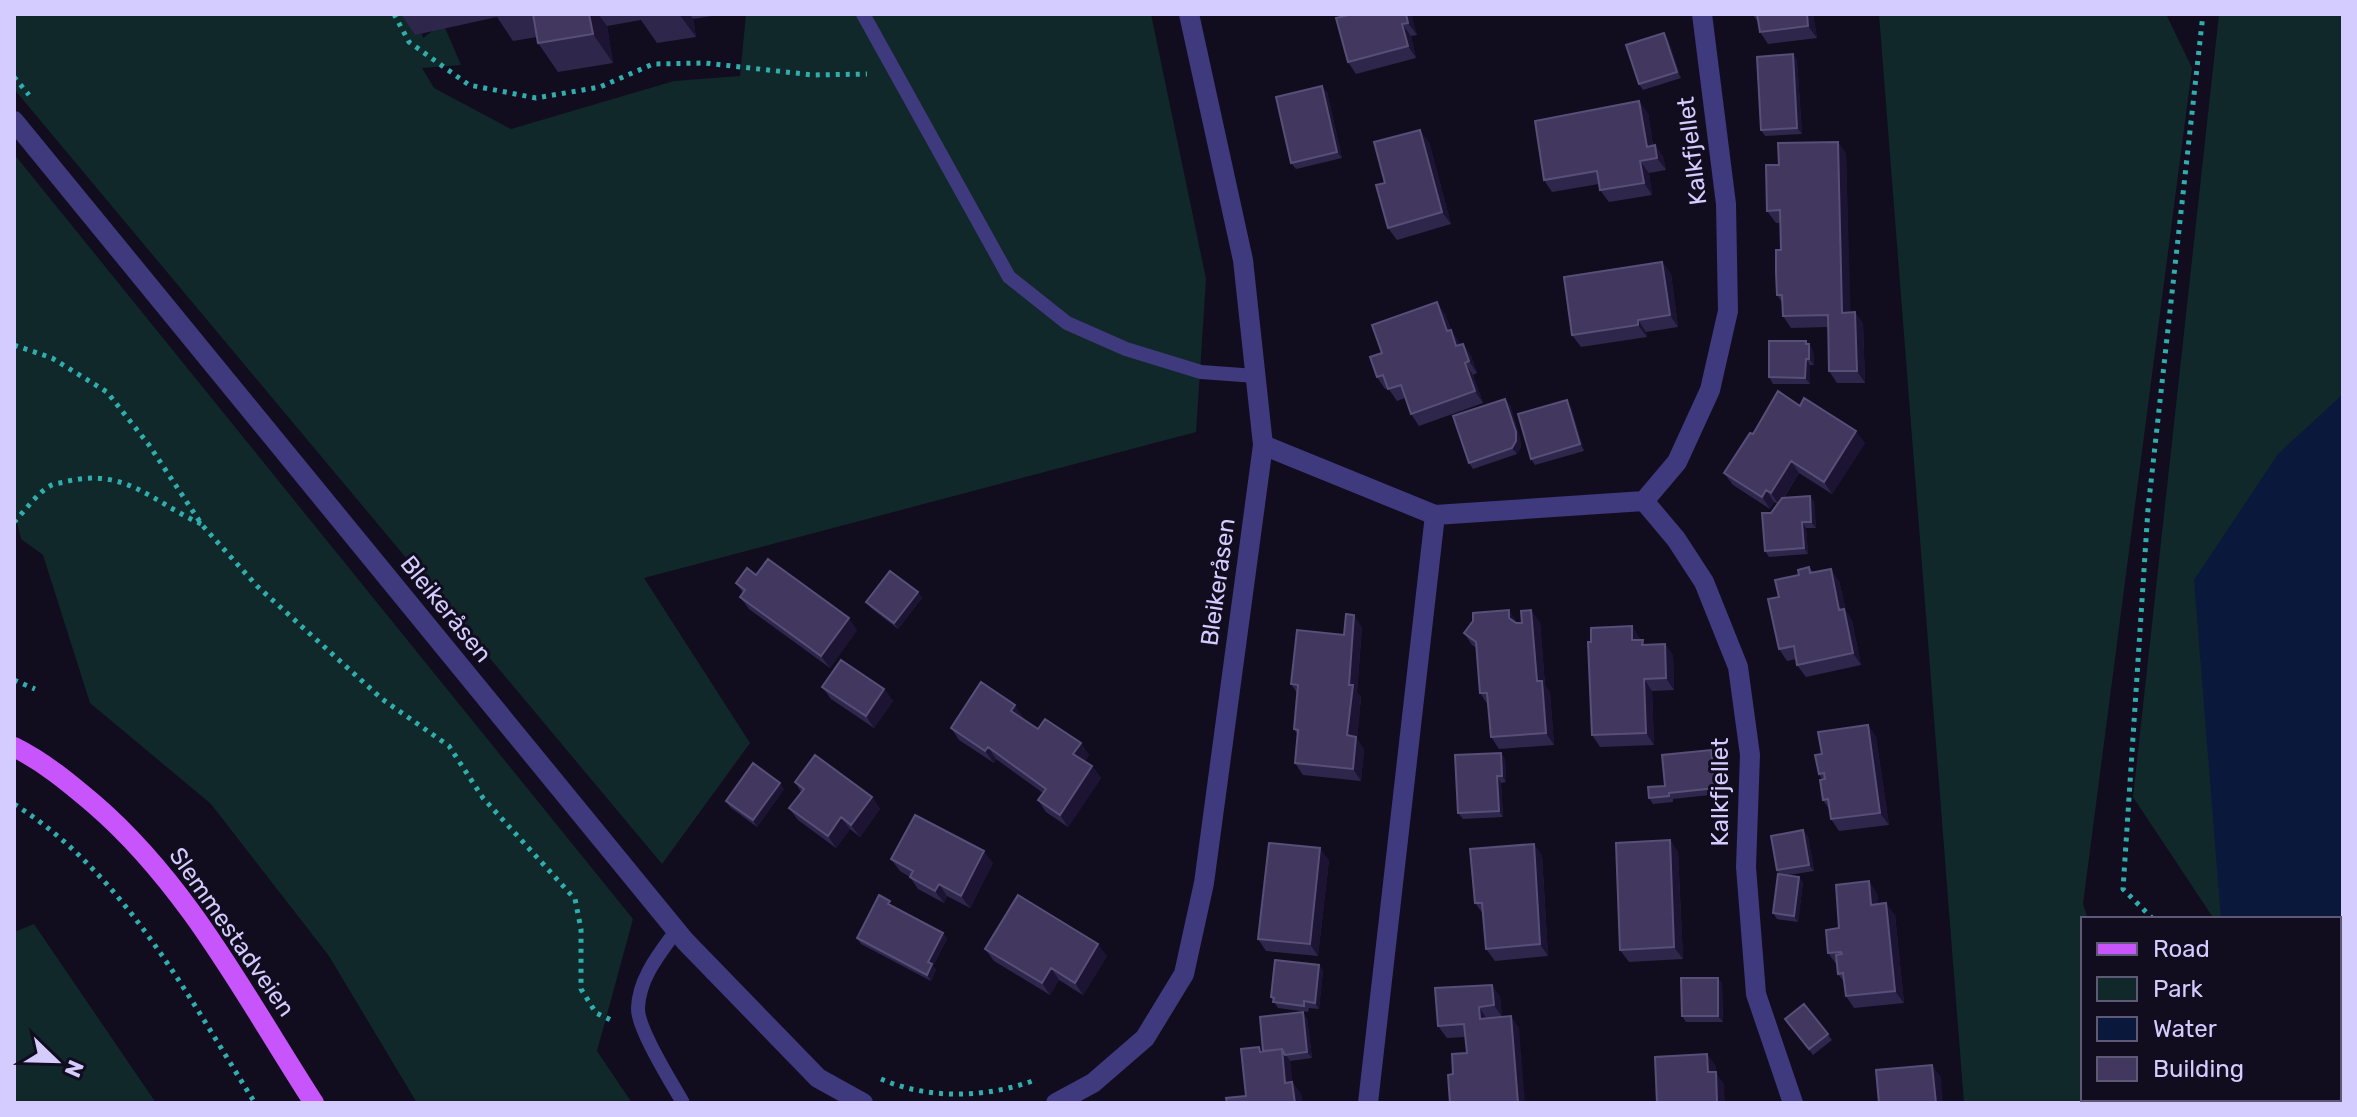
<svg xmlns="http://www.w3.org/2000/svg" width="2357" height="1117" viewBox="0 0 2357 1117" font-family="Rubik,sans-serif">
<rect width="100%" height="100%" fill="#110d1f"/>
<path fill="#102829" d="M14,14H417L423,38L443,23L461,65L422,68L434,88L511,129L674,81L740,76L746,14H1151L1206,279L1196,432L644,578L750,743L662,864L14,89Z
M1879,14H2166L2192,68L2083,904L2088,919H2083V1099H2146L2148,1103H1964Z
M2219,14H2343V991L2339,992V919H2214L2133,797Z
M14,154L633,919L597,1051L632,1103H417L329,956L211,804L90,703L43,555L21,539L14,510Z
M34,924L156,1103H14V932Z"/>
<path fill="#0a193b" d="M2343,394V961L2339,962V919H2221L2194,580L2278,454Z"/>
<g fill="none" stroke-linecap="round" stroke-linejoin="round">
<path stroke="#30aeae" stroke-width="5" stroke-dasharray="4 6" stroke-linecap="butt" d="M394,14L409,42L469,85L536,98L600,87L653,64L705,63L813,75L867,74
M14,77L29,95
M14,345L52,358L107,392L149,445L202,525L257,586L382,699L449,746L483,798L575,899L581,929V989L596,1013L613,1021
M14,522C25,511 37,493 50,486C54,483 63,483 68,481C126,468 153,502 201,524
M14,680L35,689
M14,804C125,874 187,995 255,1103
M2153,919L2123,889L2148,509L2203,14
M2339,1007H2343
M881,1079C929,1100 987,1098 1035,1080"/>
<path stroke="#3f397d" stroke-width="14" d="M863,14L1009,277L1067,323L1126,349L1201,372L1256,376
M676,931C660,953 639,978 638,1008C637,1028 672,1083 683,1103
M2326,1099L2327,1103
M2282,1103V1099"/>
<path stroke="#3f397d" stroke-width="20" d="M14,121L685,941L818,1078L863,1103
M1263,445L1435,515L1644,501L1676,539L1704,582L1738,667L1750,755L1746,867L1756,994L1793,1103
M1644,501L1677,462L1710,390L1728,311L1726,204L1702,14
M1056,1103L1093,1083L1145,1038L1184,974L1204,883L1263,445L1243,260L1189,14
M1368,1103L1435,515"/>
<path stroke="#c755fb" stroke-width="20" d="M14,747C44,762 68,782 94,804C189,886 246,998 314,1103"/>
</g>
<path fill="#2f264c" d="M401,14H724L693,19L696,37L657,43L641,20L607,26L613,63L558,72L538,43L537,37L513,41L497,17L415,35Z
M1348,14H1410L1417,35L1411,36L1416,58L1356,74L1348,62Z
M1752,14H1813L1817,38L1768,44L1760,32L1759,23Z
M1664,33L1668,39L1681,78L1643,90L1639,84Z
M1793,54L1797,61L1802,134L1765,136L1761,130Z
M1327,92L1342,158L1296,169L1291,163Z
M1648,113L1653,145H1655L1663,157L1666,170L1649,173L1652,195L1609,202L1600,190L1599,184L1552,192L1544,180Z
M1429,142L1451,224L1397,240L1388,228L1385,183Z
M1838,142L1846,154L1850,313L1855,312L1863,324L1865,383H1837L1829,371L1828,327L1791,328L1783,316L1782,302L1777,295L1781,250L1780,223H1776L1767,211L1779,165Z
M1662,262L1671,274L1678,327L1646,332L1647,337L1581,347L1572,335Z
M1445,314L1451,330L1460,344H1463L1471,356L1477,373L1473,375L1483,403L1419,426L1411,414L1405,398L1397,401L1388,388L1385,389L1377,377L1382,353Z
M1806,341L1813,350L1814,365H1810V384H1773L1769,377Z
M1510,405L1520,438L1521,447L1517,454L1473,469L1469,463Z
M1800,406L1865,443L1832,494L1799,473L1784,498L1810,496L1814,502L1816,528H1806L1808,554L1769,557L1765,551L1771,513L1778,504L1774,502L1770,509L1733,485L1724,473L1753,434Z
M1571,407L1584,451L1535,465L1531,459Z
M1809,567L1813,572L1839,581L1846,611L1852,621L1861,665L1806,677L1797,665L1796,659L1787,661L1779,649V597L1799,575Z
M756,575L857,630L830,668L749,609L740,597L743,593L736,583Z
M918,592L922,598L898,629L871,608L866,602Z
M1540,622L1545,685L1550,693L1554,745L1499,749L1491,737L1488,705L1480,693L1477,648L1472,645L1464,633Z
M1632,626L1640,640L1646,645L1665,644L1673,656L1674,690L1652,691L1654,745L1600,747L1592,735L1591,642Z
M1362,627L1357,692L1361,697L1357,739L1364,750L1361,781L1303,775L1295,763L1298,735L1294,729L1297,693L1291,684L1344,635Z
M822,687L884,689L893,701L874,728L831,699Z
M1023,717L1022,718L1038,729L1081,743L1089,755L1085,761L1092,766L1101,778L1068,827L1046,812L1038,800L1043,793L996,759L994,763L959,740L951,728Z
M1868,725L1876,737L1889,825L1839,831L1831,819L1829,809L1823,800L1822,779L1819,774L1822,754Z
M1711,750L1715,756L1719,794L1673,799V802L1653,804L1649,798Z
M1501,753L1505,759L1506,782L1501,783L1503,817L1463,819L1458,813Z
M795,782L872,797L880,809L860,837L850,829L836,848L798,820L789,808L801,792Z
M784,789L757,827L730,807L726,801Z
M1803,830L1808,837L1814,871L1788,875L1799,877L1803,883L1798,922L1777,919L1773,913L1779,874L1777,870Z
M1670,840L1678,852L1683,959L1629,962L1620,950Z
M1534,844L1542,856L1548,956L1495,961L1486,949L1484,915L1475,903Z
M891,859L993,863L970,908L947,896L944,903L918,889L910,877L900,871Z
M1329,860L1318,956L1266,951L1258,939Z
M1877,893L1878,904L1895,915L1904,1003L1854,1008L1846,996L1845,983L1838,974L1837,965L1828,953L1839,928Z
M894,907L943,933L947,939L933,966L936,970L931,981L861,944L857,938Z
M985,949L1107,956L1083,995L1059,980L1050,995L994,961Z
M1319,965L1323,971L1319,1009L1309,1008L1308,1012L1278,1008L1271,997Z
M1718,978L1722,984L1723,1022H1686L1682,1016Z
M1492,985L1500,997L1502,1017L1519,1028L1453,1074L1467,1053L1465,1037L1447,1038L1438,1026Z
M1804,1004L1832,1040L1813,1055L1785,1019Z
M1307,1018L1312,1058L1290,1061L1292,1082L1301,1094L1302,1103H1227L1246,1096L1263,1051Z"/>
<path fill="#1c1432" d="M589,14H598L607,26L613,63L593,34Z
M679,14H689L693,19L696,37Z
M1406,14H1410L1412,16L1417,35L1408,23Z
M1807,14H1813L1817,38L1808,26Z
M1402,24L1411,36L1416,58L1408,46Z
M1664,33L1668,39L1681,78L1677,72Z
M1793,54L1797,61L1802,134L1797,128Z
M1322,86L1327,92L1342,158L1337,152Z
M1639,101L1648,113L1655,159L1647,147Z
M1420,130L1429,142L1451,224L1442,212Z
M1838,142L1846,154L1851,325L1842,313Z
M1655,145L1663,157L1666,170L1657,158Z
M1640,161L1649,173L1652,195L1644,183Z
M1662,262L1671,274L1678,327L1670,315Z
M1437,302L1445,314L1455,343L1447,331Z
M1855,312L1863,324L1865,383L1857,371Z
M1638,320L1646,332L1647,337L1638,325Z
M1451,330L1459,342L1465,358L1456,346Z
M1806,341L1813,350L1814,365L1809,359Z
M1463,344L1471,356L1477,373L1469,361Z
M1806,359L1810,365V384L1805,378Z
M1465,363L1473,375L1483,403L1475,391Z
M1505,399L1510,405L1520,438L1521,447L1517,454L1512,448Z
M1567,400L1571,407L1584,451L1580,444Z
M1856,431L1865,443L1832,494L1824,482Z
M1791,461L1799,473L1779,505L1771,493Z
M1766,490L1774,502L1770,509L1762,497Z
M1810,496L1814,502L1816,528L1811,522Z
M1802,522L1806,528L1808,554L1804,548Z
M1831,569L1839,581L1846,611L1852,621L1861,665L1853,653L1839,610Z
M918,592L922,598L898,629L894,623Z
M1509,610L1517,622L1518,630L1509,618Z
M1531,610L1540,622L1545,685L1550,693L1554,745L1546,733L1537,681Z
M1354,615L1362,627L1357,692L1361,697L1357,739L1364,750L1361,781L1353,769L1347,735L1349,685Z
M849,618L857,630L830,668L821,656Z
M1632,626L1640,638L1641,652L1632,640Z
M1665,644L1673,656L1674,690L1666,678Z
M1644,679L1652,691L1654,745L1646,733Z
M884,689L893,701L874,728L866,716Z
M1015,705L1023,717L1019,723L1011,711Z
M1868,725L1876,737L1889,825L1880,813Z
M1081,743L1089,755L1082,766L1073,754Z
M988,747L996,759L994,763L985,751Z
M1711,750L1715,756L1719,794L1715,788Z
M1501,753L1505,759L1506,782L1502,776Z
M1092,766L1101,778L1068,827L1060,815Z
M1497,776L1501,783L1503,817L1499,811Z
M780,783L784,789L757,827L753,820Z
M872,797L880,809L860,837L851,825Z
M841,817L850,829L836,848L828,836Z
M1803,830L1808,837L1814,871L1809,865Z
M1670,840L1678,852L1683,959L1674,947Z
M1534,844L1542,856L1548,956L1540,944Z
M1320,848L1329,860L1318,956L1310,944Z
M984,851L993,863L970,908L961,896Z
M1799,877L1803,883L1798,922L1794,916Z
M1869,881L1877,893L1880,917L1871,905Z
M939,884L947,896L944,903L935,891Z
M1886,903L1895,915L1904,1003L1895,991Z
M943,933L947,939L933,966L936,970L931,981L927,975L928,962Z
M1098,944L1107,956L1083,995L1075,983Z
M1319,965L1323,971L1319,1009L1315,1003Z
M1051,968L1059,980L1050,995L1042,983Z
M1718,978L1722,984L1723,1022L1718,1016Z
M1492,985L1500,997L1502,1017L1494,1005Z
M1479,1007L1487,1019H1480Z
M1303,1012L1307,1018L1312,1058L1307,1052Z
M1511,1016L1519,1028L1525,1103H1518Z
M1282,1049L1290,1061L1294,1095L1285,1083Z
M1707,1054L1716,1066V1073L1724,1084L1725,1103H1717L1708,1072Z
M1932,1065L1941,1077L1943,1103H1936Z
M1292,1082L1301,1094L1302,1103H1295Z"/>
<path fill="#41375f" stroke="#584f78" stroke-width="2" d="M533,14H589L593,34L538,43Z
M1348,14H1406L1408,23L1402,24L1408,46L1348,62L1336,18L1349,15Z
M1757,14H1807L1808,26L1760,32Z
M1664,33L1677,72L1639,84L1626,45Z
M1793,54L1797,128L1761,130L1757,57Z
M1322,86L1337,152L1291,163L1276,97Z
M1639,101L1647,147L1655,145L1657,158L1640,161L1644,183L1600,190L1597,171L1544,180L1535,121Z
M1420,130L1442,212L1388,228L1376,185L1385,183L1374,142Z
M1838,142L1842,313L1855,312L1857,371H1829L1828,315L1783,316L1782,295H1777L1776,272V250H1781L1780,210L1767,211L1766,165H1779L1778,143Z
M1662,262L1670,315L1638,320V325L1572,335L1564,277Z
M1437,302L1447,331L1451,330L1456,346L1463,344L1469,361L1465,363L1475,391L1411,414L1401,385L1388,389L1383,375L1377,377L1370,357L1382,353L1372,325Z
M1769,341H1806V344H1809V359H1806L1805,378L1769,377Z
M1778,391L1800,406L1804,398L1856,431L1824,482L1791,461L1771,493L1766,490L1762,497L1724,473L1750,433L1753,434L1756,429Z
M1505,399L1516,432V441L1512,448L1469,463L1453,416Z
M1567,400L1580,444L1531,459L1518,414Z
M1810,496L1811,522H1802L1804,548L1765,551L1762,513H1771L1782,498Z
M768,559L849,618L821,656L740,597L745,590L736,583L747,568L756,575Z
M1809,567L1810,573L1831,569L1839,610L1844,609L1853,653L1797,665L1794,646L1779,649L1768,599L1779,597L1775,580L1799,575L1798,570Z
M890,571L918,592L894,623L866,602Z
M1509,610V618L1516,623H1522L1521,611L1531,610L1537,681H1542L1546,733L1491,737L1487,693H1480L1476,642L1464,633L1473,621V613Z
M1346,614L1354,615L1349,685H1353L1347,735L1356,737L1353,769L1295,763L1298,730L1294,729L1298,685L1291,684L1297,630L1344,635Z
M1632,626V640H1643L1642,645L1665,644L1666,678L1644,679L1646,733L1592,735L1588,642H1591V628Z
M841,660L884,689L866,716L822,687Z
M981,682L1015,705L1011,711L1038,729L1045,719L1081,743L1073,754L1092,766L1060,815L1038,800L1046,789L988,747L985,751L951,728Z
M1868,725L1880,813L1831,819L1828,799L1823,800L1820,780L1825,779L1824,773L1819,774L1815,755L1822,754L1818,732Z
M1711,750L1715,788L1669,793V796L1649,798L1648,787L1665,786L1662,755Z
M1501,753L1502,776H1497L1499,811L1458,813L1455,755Z
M815,755L872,797L851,825L841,817L828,836L789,808L804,789L795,782Z
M753,763L780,783L753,820L726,801Z
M915,815L984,851L961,896L939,884L935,891L910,877L913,871L891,859Z
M1803,830L1809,865L1777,870L1771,836Z
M1670,840L1674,947L1620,950L1616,843Z
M1269,843L1320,848L1310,944L1258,939Z
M1534,844L1540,944L1486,949L1482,903H1475L1470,849Z
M1778,874L1799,877L1794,916L1773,913Z
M1869,881L1871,905L1886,903L1895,991L1846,996L1843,973L1838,974L1836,955L1842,954L1841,952L1828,953L1826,930L1839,928L1836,885Z
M879,895L890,901L888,904L943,933L928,962L932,964L927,975L857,938Z
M1018,895L1098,944L1075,983L1051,968L1042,983L985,949Z
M1275,960L1319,965L1315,1003L1304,1001V1006L1273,1002L1274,998L1271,997Z
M1681,978H1718V1016H1682Z
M1492,985L1494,1005L1479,1007L1480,1019L1511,1016L1518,1103H1450L1448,1075L1453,1074L1452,1054L1467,1053L1464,1024L1438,1026L1435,988Z
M1804,1004L1828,1034L1809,1049L1785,1019Z
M1303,1012L1307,1052L1285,1055L1282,1049L1263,1051L1260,1017Z
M2343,1040V1069L2339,1048V1041Z
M1259,1047L1260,1052L1282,1049L1285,1083L1292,1082L1295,1103H1227L1226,1098L1246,1096L1241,1049Z
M1707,1054L1708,1072H1716L1717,1103H1657L1655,1057Z
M1932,1065L1936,1103H1879L1876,1070Z"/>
<g text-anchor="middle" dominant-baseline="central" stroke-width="6" stroke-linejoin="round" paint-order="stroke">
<g font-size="24" fill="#d4ccfe" stroke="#110d1f">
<text transform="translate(1692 151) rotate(-97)">Kalkfjellet</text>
<text transform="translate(1218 582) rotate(-82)">Bleikeråsen</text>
<text transform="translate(446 609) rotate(51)">Bleikeråsen</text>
<text transform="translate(1720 792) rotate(-90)">Kalkfjellet</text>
<text transform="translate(232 932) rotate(55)">Slemmestadveien</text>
</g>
</g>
<rect width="2357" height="1117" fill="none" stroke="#d4ccfe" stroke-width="32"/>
<rect x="2081" y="917" width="260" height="184" fill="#110d1f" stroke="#5f5978" stroke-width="2"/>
<rect x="2097" y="943" width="40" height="12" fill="#c755fb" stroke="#5f5978" stroke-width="2"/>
<text x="2153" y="957" font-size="24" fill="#d4ccfe">Road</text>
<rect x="2097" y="977" width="40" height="24" fill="#102829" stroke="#5f5978" stroke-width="2"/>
<text x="2153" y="997" font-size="24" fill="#d4ccfe">Park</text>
<rect x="2097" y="1017" width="40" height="24" fill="#0a193b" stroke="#5f5978" stroke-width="2"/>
<text x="2153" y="1037" font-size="24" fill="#d4ccfe">Water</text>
<rect x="2097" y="1057" width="40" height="24" fill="#41375f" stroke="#5f5978" stroke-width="2"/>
<text x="2153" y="1077" font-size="24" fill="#d4ccfe">Building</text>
<g transform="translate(56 1061) rotate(113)" stroke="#110d1f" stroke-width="6" paint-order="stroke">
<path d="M0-6L14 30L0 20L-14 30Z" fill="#d4ccfe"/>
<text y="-12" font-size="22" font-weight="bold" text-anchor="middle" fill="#d4ccfe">N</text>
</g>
</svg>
